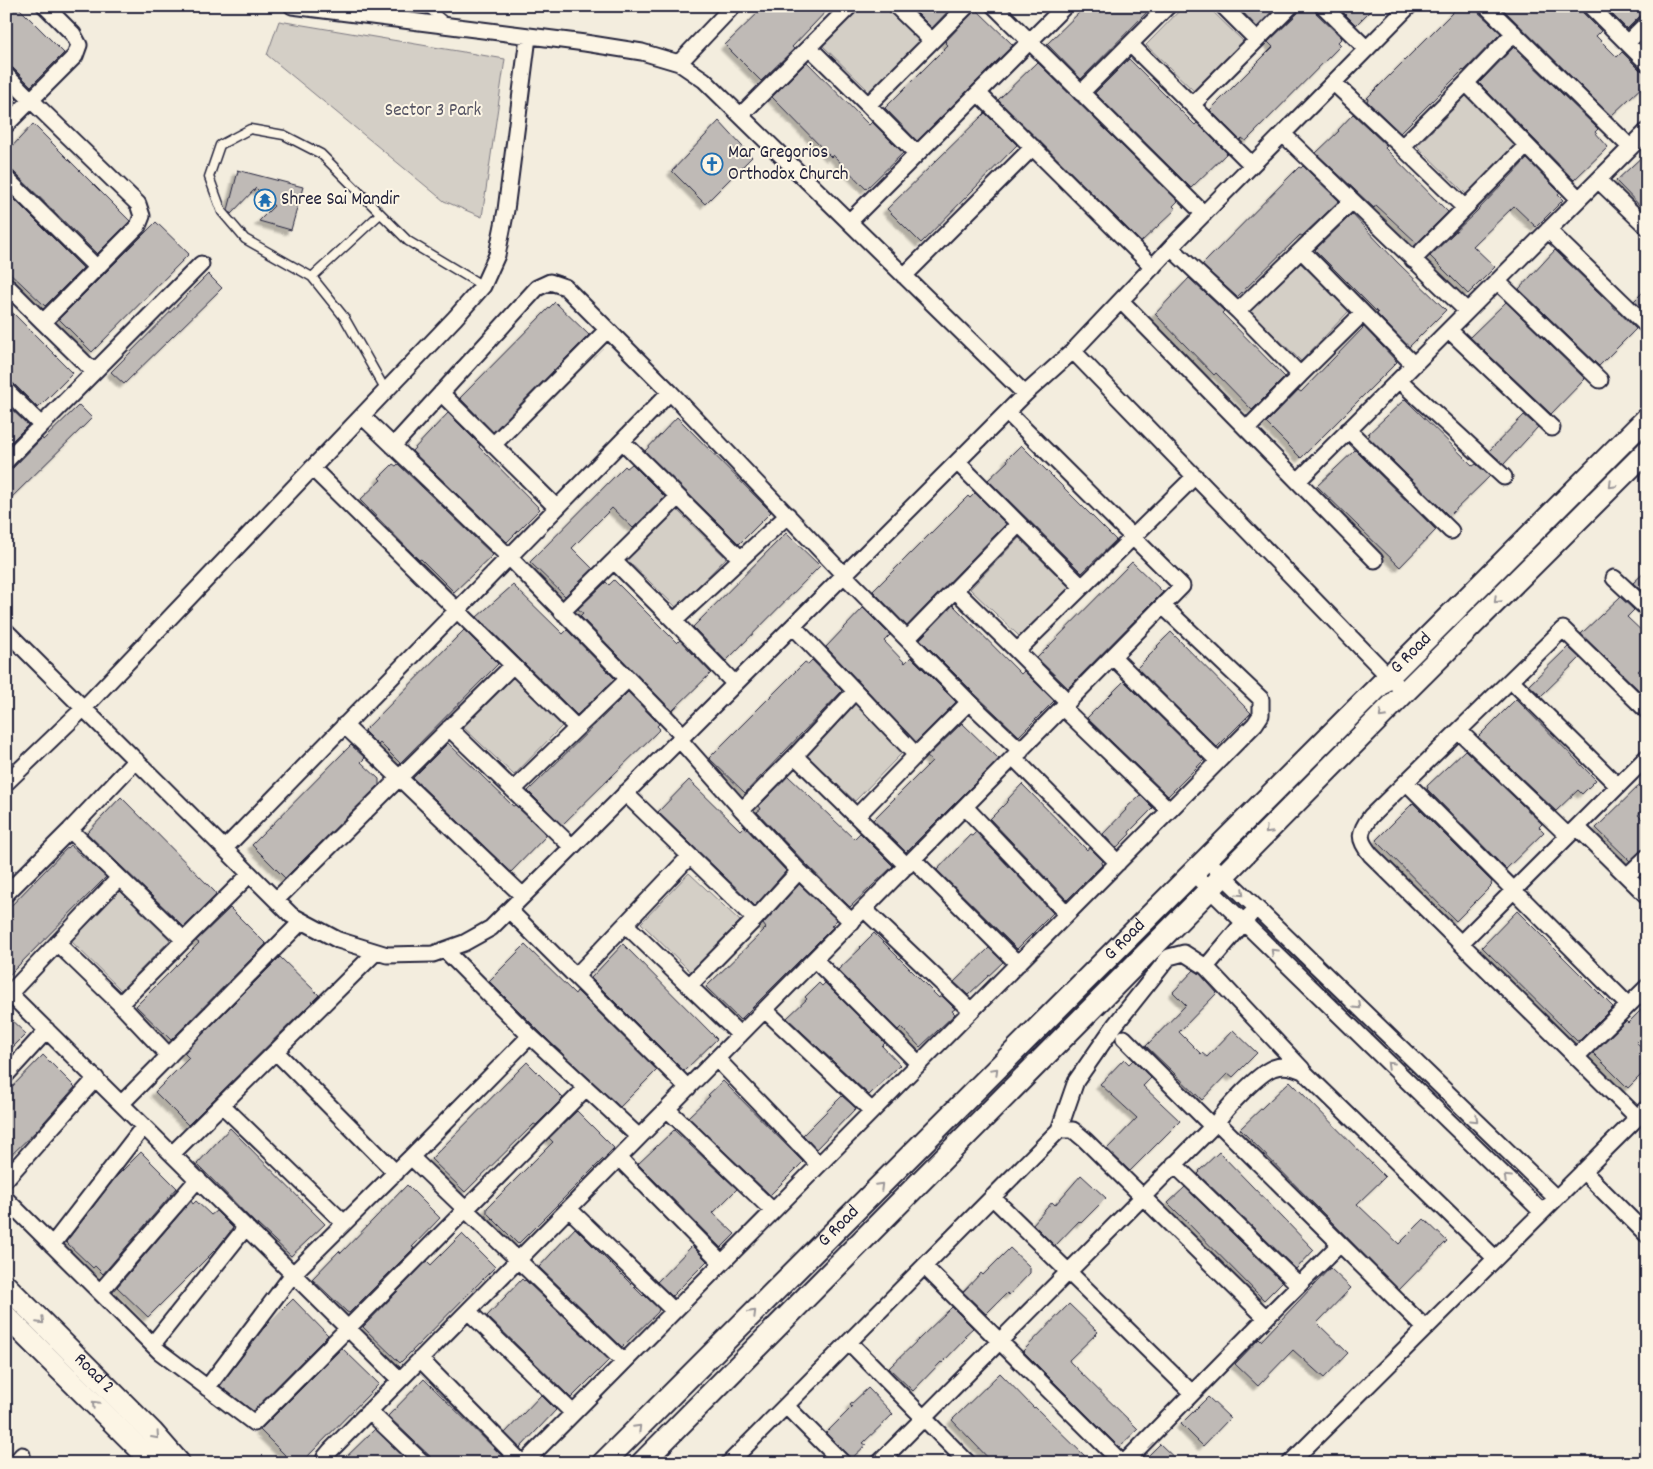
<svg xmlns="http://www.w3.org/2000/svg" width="1653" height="1469" viewBox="0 0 1653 1469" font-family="Dekko,sans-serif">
<defs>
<filter id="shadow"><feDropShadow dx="-4.5" dy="4.5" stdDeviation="1" flood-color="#0004"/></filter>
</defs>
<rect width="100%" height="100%" fill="#f3edde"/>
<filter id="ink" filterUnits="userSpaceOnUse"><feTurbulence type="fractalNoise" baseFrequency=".02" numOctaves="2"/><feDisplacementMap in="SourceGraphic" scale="10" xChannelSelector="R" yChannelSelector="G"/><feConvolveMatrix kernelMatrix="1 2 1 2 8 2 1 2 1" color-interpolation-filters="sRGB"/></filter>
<g filter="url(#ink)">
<path fill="#d4cfc6" stroke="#7b7880" d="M858,6H883L921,43L871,93L821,44Z
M1184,6H1207L1245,43L1196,93L1146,45Z
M279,21L505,59L482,217L444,201L267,55Z
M1466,96L1516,145L1467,195L1417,146Z
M1299,262L1350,310L1301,361L1250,312Z
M676,509L726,558L677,608L627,560Z
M1019,538L1069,587L1020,637L970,589Z
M512,676L563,725L514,775L463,727Z
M853,702L904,751L855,801L804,753Z
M689,873L740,921L691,972L641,923Z
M120,891L170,940L121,990L71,941Z"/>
<path fill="#bfbab6" stroke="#22223b" filter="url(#shadow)" d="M6,6H17L64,53L31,86L13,68L6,66Z
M765,6H831L792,47L794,49L761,81L725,45Z
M910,6H953L932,28Z
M1086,6H1153L1081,79L1047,44Z
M1237,6H1277L1257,27Z
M1300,6H1314L1316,13L1342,38L1338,42L1341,45L1246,141L1242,138L1240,140L1210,110L1273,47L1268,42L1298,13Z
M1337,6H1375L1356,25Z
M1459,6H1477L1479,13L1501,33L1464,71L1463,70L1400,133L1367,101L1368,99L1367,98Z
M1500,6H1581L1583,13L1601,31L1596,36L1617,57L1622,52L1640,70L1647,72V82L1611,116Z
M1604,6H1647V14L1640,16L1627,29Z
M976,9L1013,45L917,141L885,108L948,45L945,42Z
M1514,47L1598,129L1595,132L1608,147L1574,180L1479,83Z
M1129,59L1195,125L1197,123L1227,153L1191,188L1095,93Z
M807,62L869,125L872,122L903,153L866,189L833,155L831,157L772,97Z
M1037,62L1178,201L1173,206L1176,209L1141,242L998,100Z
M6,89L17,99L6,110Z
M985,113L1017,145L921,243L887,209Z
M1353,114L1387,146L1385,148L1448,212L1417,243L1376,205L1374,208L1316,153L1339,131L1338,130Z
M719,121L752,157L705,204L672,171Z
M33,124L130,221L97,254L13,171L6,169V153Z
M1647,152V213L1616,181Z
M1527,159L1560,193L1558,195L1563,200L1536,227L1514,206L1473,246L1495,267L1468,294L1430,256L1477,211Z
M1303,166L1339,201L1302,236L1300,235L1237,297L1202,265L1299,167L1301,168Z
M237,170L303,187L291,230L259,221L274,206L256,188L231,214L228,210L238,171Z
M6,191L83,268L45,306L6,269Z
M1352,214L1396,261L1446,310L1409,347L1377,314L1378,313L1315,250Z
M156,222L189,254L92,352L59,319Z
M1555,250L1636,329L1599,366L1519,289Z
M208,274L222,288L124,384L111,372Z
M1189,278L1224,311L1222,313L1285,377L1252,410L1216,373L1214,375L1155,314Z
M1647,288V313L1634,301Z
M555,302L589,335L493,432L460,398Z
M1506,302L1585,379L1551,414L1470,337Z
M6,306L73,373L38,408L13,383L6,381Z
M1364,327L1397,362L1301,458L1266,423L1298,390L1301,392Z
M1405,399L1473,466L1476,464L1490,476L1449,516L1368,437L1370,435L1368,434Z
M6,404L28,425L6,447Z
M79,405L92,418L6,503V470L13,468L42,438L43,440Z
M448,413L480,445L479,447L540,509L507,542L412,451Z
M1524,415L1538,427L1504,464L1489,451Z
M677,417L771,512L739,544L645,451Z
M1021,445L1116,540L1082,573L988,480L1008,461L1007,459Z
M1355,450L1436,530L1400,567L1317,486Z
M393,464L396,466L398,464L493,555L454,592L421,559L419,560L360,500L381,480L379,478Z
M632,464L665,497L633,528L612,508L572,548L593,569L565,596L530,562L625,466L627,468Z
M975,493L1006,524L907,626L873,591L968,496L970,498Z
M786,533L820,566L726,661L693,627Z
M1132,562L1163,592L1068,688L1037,658Z
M1647,570V596L1633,583Z
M614,580L677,643L680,640L711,673L672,711L580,616L583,613L578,609L606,582L609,585Z
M513,585L563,634L567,630L615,679L577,715L477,617Z
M1620,597L1634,610L1627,617L1647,636V663L1638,671L1647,679V698L1581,634Z
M953,605L1021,674L1024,671L1054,701L1019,736L976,695L920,639Z
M863,608L890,635L884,641L905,663L911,657L956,702L916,742L826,647Z
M464,630L498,664L400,763L380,743L378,745L364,731Z
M1171,632L1251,713L1217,747L1137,668L1158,647L1157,646Z
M1568,647L1580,658L1541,696L1529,685Z
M812,660L842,691L745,793L709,758L805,662L808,664Z
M1124,681L1204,760L1168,796L1087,718Z
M628,692L659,724L657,726L660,729L562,825L528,791Z
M1516,699L1596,780L1582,794L1578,790L1556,811L1478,737Z
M962,723L999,759L906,852L873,820L932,761L927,757Z
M448,743L513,806L515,805L547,835L511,872L413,778Z
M351,745L365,758L361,762L379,779V785L285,878L252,845Z
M1465,750L1542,824L1539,827L1544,832L1506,869L1427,789L1428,788L1427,786Z
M788,776L854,839L860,833L893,866L850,907L806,864L757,812L761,809L759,806Z
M1647,778V805L1638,815L1647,824V848L1641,850L1630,861L1596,828Z
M689,780L740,830L744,826L786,871L755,906L658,812Z
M1022,784L1087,850L1089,847L1103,861L1101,864L1102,865L1067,900L990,819L1009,800L1008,799Z
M1140,795L1153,808L1129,832L1130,834L1116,848L1103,834L1126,810L1125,809Z
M121,797L215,892L216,895L184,927L87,833Z
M1413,803L1492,882L1491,884L1492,885L1456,921L1376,840Z
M976,832L1053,913L1017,949L937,870L970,835L972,836Z
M70,845L106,877L6,978V911Z
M799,884L837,920L831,926L833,927L740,1020L706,987L766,928L763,924Z
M230,908L266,944L171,1040L136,1006L199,943L196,941Z
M1517,911L1613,1007L1580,1040L1577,1041L1482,947Z
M874,933L939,998L941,995L955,1009L952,1011L955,1014L920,1047L901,1027L898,1030L838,970L861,948L860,947Z
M623,944L717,1039L684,1071L591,978Z
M525,945L575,994L577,991L657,1070L620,1107L556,1048L489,981Z
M989,948L1003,962L968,995L954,982Z
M280,957L319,995L188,1125L155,1092L189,1058L184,1053Z
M1194,970L1200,974L1217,993L1179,1032L1201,1054L1202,1053L1207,1057L1233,1030L1257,1053L1233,1077L1228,1073L1202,1100L1146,1046L1186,1005L1173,992Z
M819,983L822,986L825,983L885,1043L882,1046L900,1065L869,1095L787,1018L807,999L805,997Z
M1647,1004V1031L1636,1042L1647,1052V1069L1628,1088L1593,1053L1626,1021L1628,1023Z
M6,1015L26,1034L6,1054Z
M43,1055L75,1087L37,1130L6,1160V1093Z
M1124,1059L1129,1064L1133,1060L1151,1078L1143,1086L1180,1121L1130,1171L1107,1149L1137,1118L1100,1084Z
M527,1062L563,1098L536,1125L534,1124L465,1192L431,1159Z
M723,1081L803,1162L770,1195L688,1117L710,1096L708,1095Z
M1290,1081L1385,1177L1357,1204L1399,1244L1424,1219L1447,1241L1399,1290L1240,1129Z
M842,1096L856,1108L816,1149L803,1135Z
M577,1111L614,1148L518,1244L487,1213V1208L553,1142L549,1138Z
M230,1128L325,1224L291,1256L257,1224H256L197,1164Z
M674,1130L737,1189L713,1213L735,1234L721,1248L638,1164Z
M141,1152L177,1188L103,1274L95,1266L93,1268L66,1242L115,1178Z
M1219,1152L1314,1250L1296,1269L1198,1174L1200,1172L1199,1171Z
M1081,1175L1106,1198L1081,1223L1079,1221L1055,1246L1033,1224L1052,1202L1055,1205Z
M407,1185L440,1218L412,1247L414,1248L349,1313L347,1312L312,1279L339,1251L341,1253Z
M1185,1187L1282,1282L1264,1300L1168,1203Z
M191,1201L193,1204L196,1201L211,1215L216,1211L233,1228L218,1247L148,1317L117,1287Z
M575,1228L643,1296L644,1295L659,1309L658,1312L622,1347L539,1267Z
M462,1234L495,1267L400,1363L363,1327L427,1261L431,1265Z
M692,1246L707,1261L672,1296L657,1282Z
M1010,1248L1030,1267V1273L1009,1295L1007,1293L986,1314L963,1292L981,1273L983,1275Z
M1330,1268L1351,1288L1317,1323L1348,1353L1324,1378L1293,1350L1258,1386L1235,1364L1259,1339L1261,1341Z
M522,1279L524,1281L525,1280L609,1360L571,1398L487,1316Z
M293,1299L328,1335L253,1411L220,1386L262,1330Z
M1069,1304L1098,1332L1069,1360L1070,1362L1138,1429L1119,1447L1023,1351Z
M952,1307L973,1328L964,1336L966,1338L942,1363L941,1362L913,1391L889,1368Z
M342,1348L379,1384L301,1463H293L260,1430Z
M1000,1373L1034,1408L1035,1407L1092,1463H993L952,1420Z
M424,1379L507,1461L505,1463H437L388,1416Z
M868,1388L893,1414L863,1443L866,1445L851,1459L826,1433L852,1407L850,1405Z
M541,1395L556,1410L520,1448L505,1433Z
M1208,1397L1230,1418L1203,1446L1181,1424Z
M375,1429L405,1458L400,1463H340Z
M1160,1444L1180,1463H1141Z"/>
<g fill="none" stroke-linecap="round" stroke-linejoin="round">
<g stroke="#22223b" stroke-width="11">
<path id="lane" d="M426,6L446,23
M312,277L380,214
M386,391L344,317L312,277L245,239L222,212L209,177L220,145L250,129L284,135L321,154L408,241L483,286"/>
</g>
<g stroke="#22223b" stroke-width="19">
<path id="street" d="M292,6L585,43L642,52L679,63L704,80L1025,394
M896,6L932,41
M994,6L1204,214
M1223,6L1257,40
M1323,6L1367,49
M1486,6L1630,147
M1590,6L1647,63
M1514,33L1466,83L1579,199
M1627,43L1647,23
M1130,44L1192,105
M809,47L868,105
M679,63L733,6
M6,75L31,100L75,56L79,45L73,34L45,6
M1334,83L1402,147L1466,83
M978,93L1153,267
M1081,93L1168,6
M741,115L850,6
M6,125L31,100L138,204L142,216L138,226L43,322L94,372L6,461
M1283,134L1467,311
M1402,147L1465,208L1413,260
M917,154L868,105L967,6
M1252,165L1192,105L1291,6
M6,178L97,268
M1598,180L1647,227
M1465,208L1526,146
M849,222L1065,6
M1548,230L1647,326
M1171,248L1238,311
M1301,250L1414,365
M904,276L1033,147
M1497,281L1600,380
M6,285L43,322
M1121,301L1375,560
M1449,330L1552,428
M1073,351L1177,241L1409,6
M94,372L201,264
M1300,375L1363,313
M1399,380L1504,477
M6,390L41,425
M441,393L557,508
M362,416L509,557L683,735
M1247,429L1300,375L1238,311L1352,201
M1348,430L1451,531
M622,441L741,559
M493,445L607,330
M393,446L537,288L550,282L565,287L670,392
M957,462L1082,587
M312,468L577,728L628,679
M1298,481L1647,131
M614,561L674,621
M1614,578L1647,609
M955,590L1017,651
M562,612L678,497
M793,626L916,755L969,702L1021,751
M6,631L291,915L338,940L387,955L433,954L464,943L491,928L1025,394L1073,351L1395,683
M907,639L1019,524
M1113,657L1218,761
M1511,680L1618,786
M735,684L674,621L788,515
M1068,702L1017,651L1195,476
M1063,708L1169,810
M344,725L523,896
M449,728L572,847
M1459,731L1568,836
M679,739L742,810L799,871
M795,756L855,691
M1014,758L1118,863
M1406,782L1628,1005
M6,783L84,708L455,318L483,286L497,255L506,210L528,37
M513,790L577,728
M625,793L755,919L799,871L852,922
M965,807L1067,914
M742,810L795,756L907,866
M857,816L916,755
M1577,827L1647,896
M70,830L184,940
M225,848L670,392L844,575L969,702
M913,859L1018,964
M1206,859L1556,1198
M1193,873L1542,1212
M1627,876L1647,857
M6,894L70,830L136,760
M276,900L513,665
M864,909L971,1011
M509,910L688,1088
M626,925L740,1035
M57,943L120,1004
M1461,943L1647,757
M445,950L530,1036L639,1137
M815,960L919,1064
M1206,967L1250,915
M576,976L690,856
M689,986L755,919
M6,990L400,1380
M10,993L119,878
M765,1010L872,1111
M1124,1038L1212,1126
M276,1052L396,1173
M169,1056L120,1004L250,874
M1576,1057L1647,987
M717,1059L819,1165
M6,1075L47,1030
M122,1103L302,921
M222,1105L344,1223
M667,1109L773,1211
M1637,1117L1371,855C1358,839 1358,833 1371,816L1563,629L1647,711
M1217,1122L1425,1328
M1059,1130L1076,1081L1115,1025L1169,957L1184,953L1206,967L1302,1069
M172,1154L376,952
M411,1157L624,1362
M619,1158L722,1263
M1174,1164L1299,1285L1339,1245
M1583,1171L1647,1235
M6,1179L96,1078
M992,1197L1192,1393
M6,1199L160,1352L254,1423L586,1088
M569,1209L674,1311
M52,1245L144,1126
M924,1266L1122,1463
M100,1292L198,1179
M468,1311L573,1413
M849,1342L968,1463
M153,1344L246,1227
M420,1359L522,1463
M207,1388L293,1274L411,1157L530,1036
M786,1406L843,1463
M369,1411L423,1463
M15,1463L22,1455
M323,1463L325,1457L330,1451L1182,586L1007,412
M524,1463L1255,724L1261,715V699L1163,606
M729,1463L1059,1130H1073L1085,1140L1266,1318L1299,1285
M879,1463L1217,1122C1226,1108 1258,1074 1273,1068C1284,1064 1293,1067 1303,1071L1495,1258
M1124,1463L1266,1318
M1290,1463L1647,1108"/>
</g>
<g stroke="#22223b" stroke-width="25">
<g id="secondary">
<path id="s1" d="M6,1286L152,1432L179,1463"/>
<path d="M6,1316L154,1463"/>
<path id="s2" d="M603,1463L1647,418"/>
<path d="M642,1463L1404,693L1647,451"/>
</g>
</g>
<use href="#lane" stroke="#fcf5e5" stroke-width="8"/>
<use href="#street" stroke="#fcf5e5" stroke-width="15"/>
<use href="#secondary" stroke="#fcf5e5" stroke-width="21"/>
</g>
<defs><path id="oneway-chevron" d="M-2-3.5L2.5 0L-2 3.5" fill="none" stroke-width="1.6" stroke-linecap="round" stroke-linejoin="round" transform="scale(1.25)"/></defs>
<g stroke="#9a9698">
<use href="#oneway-chevron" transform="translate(1612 485) rotate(135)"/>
<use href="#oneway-chevron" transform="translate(1497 600) rotate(135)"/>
<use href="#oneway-chevron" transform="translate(1382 715) rotate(135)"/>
<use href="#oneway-chevron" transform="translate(1268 831) rotate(135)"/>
<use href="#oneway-chevron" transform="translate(1241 893) rotate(44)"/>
<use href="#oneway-chevron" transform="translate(1274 952) rotate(-136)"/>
<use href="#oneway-chevron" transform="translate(1358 1006) rotate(44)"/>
<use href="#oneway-chevron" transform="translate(1390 1065) rotate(-136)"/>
<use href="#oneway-chevron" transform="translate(995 1071) rotate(-45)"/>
<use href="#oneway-chevron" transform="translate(1475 1119) rotate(44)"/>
<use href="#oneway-chevron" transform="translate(1507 1178) rotate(-136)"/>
<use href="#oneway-chevron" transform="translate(880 1186) rotate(-45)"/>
<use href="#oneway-chevron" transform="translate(753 1313) rotate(-45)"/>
<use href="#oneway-chevron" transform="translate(41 1321) rotate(45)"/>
<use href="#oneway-chevron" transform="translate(95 1404) rotate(-135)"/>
<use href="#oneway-chevron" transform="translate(638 1428) rotate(-45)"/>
<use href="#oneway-chevron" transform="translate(156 1436) rotate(48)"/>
</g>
</g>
<defs>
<g id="church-ring" transform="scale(1.125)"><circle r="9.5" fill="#fcf5e5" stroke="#1f6fb2" stroke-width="1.5"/><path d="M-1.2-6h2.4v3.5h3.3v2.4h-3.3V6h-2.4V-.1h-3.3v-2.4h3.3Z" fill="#1f6fb2"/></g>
<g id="temple-ring" transform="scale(1.125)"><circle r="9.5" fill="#fcf5e5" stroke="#1f6fb2" stroke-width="1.5"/><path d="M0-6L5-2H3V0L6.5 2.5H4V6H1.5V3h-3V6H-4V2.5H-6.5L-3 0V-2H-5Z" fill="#1f6fb2"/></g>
</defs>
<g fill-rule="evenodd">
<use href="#church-ring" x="712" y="164"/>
<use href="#temple-ring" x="265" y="200"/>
</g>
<g text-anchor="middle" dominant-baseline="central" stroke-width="4" stroke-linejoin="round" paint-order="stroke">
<g font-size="19" fill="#575665" stroke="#fcf5e5">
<text x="433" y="111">Sector 3 Park</text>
</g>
<g font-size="19" fill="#22223b" stroke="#fcf5e5" text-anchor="start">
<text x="728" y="153">Mar Gregorios<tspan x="728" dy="22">Orthodox Church</tspan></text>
<text x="281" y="200">Shree Sai Mandir</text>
</g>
<g font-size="19" fill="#22223b" stroke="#fcf5e5">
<text stroke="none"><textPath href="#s2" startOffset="1144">G Road</textPath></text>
<text stroke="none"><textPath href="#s2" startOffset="739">G Road</textPath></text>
<text stroke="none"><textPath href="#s2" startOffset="334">G Road</textPath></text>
<text stroke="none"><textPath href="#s1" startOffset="124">Road 2</textPath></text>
</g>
</g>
<rect width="1653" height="1469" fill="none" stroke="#fcf5e5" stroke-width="25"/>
<rect x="12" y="12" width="1628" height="1444" fill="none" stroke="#22223b" stroke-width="2" filter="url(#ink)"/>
</svg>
